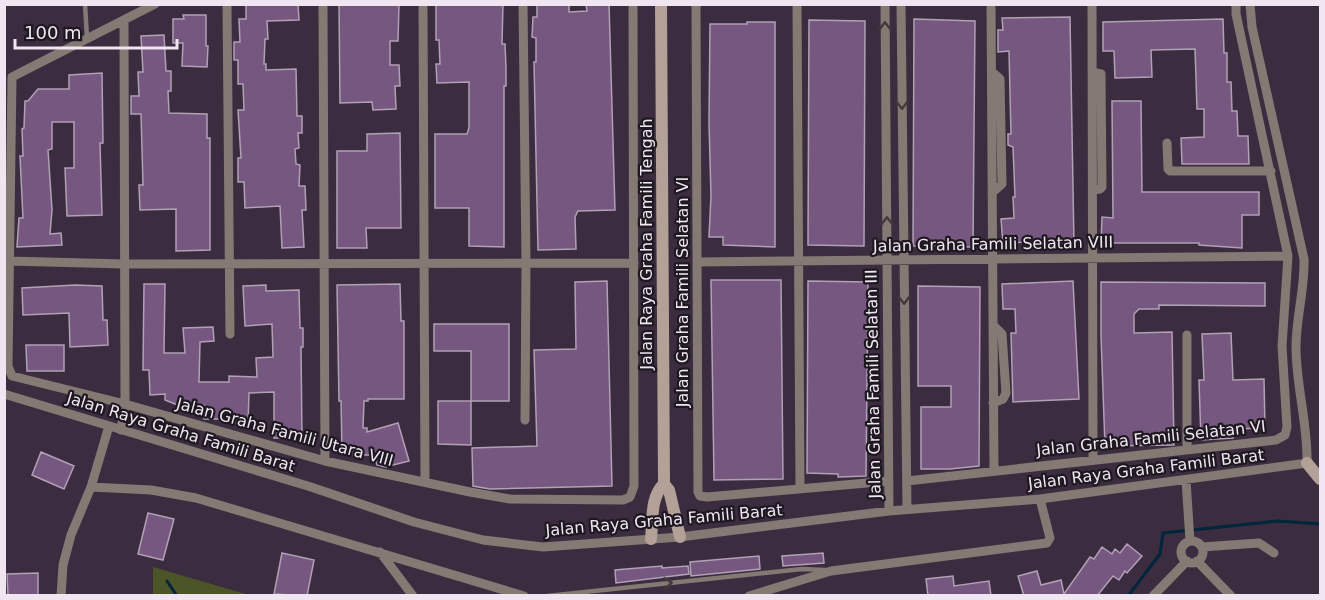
<svg xmlns="http://www.w3.org/2000/svg" width="1325" height="600" viewBox="0 0 1325 600" font-family="'DejaVu Sans',sans-serif">
<rect width="100%" height="100%" fill="#3b2d3f"/>
<path fill="#4b5528" d="M153,567L249,595H153Z"/>
<g fill="none" stroke-linecap="round" stroke-linejoin="round">
<path stroke="#00263b" stroke-width="3" d="M167,581L177,596
M1128,596L1160,554L1163,533L1278,521L1320,524"/>
</g>
<path fill="#75577f" stroke="#b1a0b6" stroke-width="1.5" d="M246,4H298L299,20L267,21L268,39H265L264,64H266V70L296,69L297,116H302V133H298L299,148L295,149L296,164L300,165L299,186H305L306,210H302L304,247L282,248L280,206L245,208L244,182H238V158H241L238,110H244L243,84H238V60H234V42H240L239,19H246Z
M339,4H399L398,41H390V65H399L400,86H395L396,109L373,110L372,102L340,103Z
M436,4H503L502,44H505L506,68V86H504V247L469,246V208H435V134H467L469,128V82L437,83L436,64H440L439,40H436Z
M537,4H569V12L587,11L586,4H609L615,210L578,211L575,217L576,249L538,250L534,62H536V38L532,37L533,17H537Z
M183,15H206V46H208L207,67L182,66L183,43H173V19H184Z
M1070,17L1074,244H1046V240L1003,244L1001,219L1014,218L1013,197H1015L1013,147L1008,145V134H1011L1009,51L998,52V30H1003L1002,18Z
M914,19L975,21L973,247L913,246Z
M1223,19L1224,53H1227V82H1231L1232,111H1237L1238,136H1248L1249,164H1182L1181,138L1204,137V109H1197L1195,49L1151,50L1152,77L1115,78L1114,51H1103V22Z
M809,20L865,21L864,246L808,245Z
M747,22H775V247L723,245V237H709L711,196L709,123L710,24H747Z
M164,35L166,71H171V91H168L169,113L207,114V138H210V250L176,251V209L140,210L139,185H143L141,114H131V96H139L138,72H143L141,36Z
M102,73L103,143H100L102,215L67,216L65,168H74V122H52V149L48,150L52,210L50,234L61,233L62,245L17,247L19,218H23L20,156H23L22,129L24,128L25,101H28L38,89H69V75Z
M1112,101H1141L1142,192H1259V215H1242V248L1199,245V243H1101L1102,217L1113,218Z
M400,133L401,228H366L367,248H337V151H367V134Z
M711,280H781L783,479L714,480Z
M607,281L612,486L490,489L473,486L472,448L537,446L534,350L576,349L575,282Z
M808,281L868,282L866,476L838,477V474L807,473Z
M1073,281L1079,399L1013,402L1011,333H1016L1015,309H1003L1002,284Z
M1101,282L1265,283V306L1159,305V309H1139L1134,314V333L1172,332L1174,445L1105,446L1101,336Z
M144,284H165L164,353H185L183,328L213,327L214,341L200,342L199,382H229V376L257,377L256,358L273,357L272,324L245,326L243,286L266,285V291L299,290L300,328H303V347H301L302,438H274V392L249,393L248,423H228V419H204V405L180,406L165,400V394L150,395L149,370H143Z
M400,284L401,321H404V399H368V401H364L363,428H367V432L398,423L409,461L385,467L377,465L374,455H353V450H342L341,401H339L337,285Z
M75,285L102,286L103,320H107L108,345L70,347L69,313L23,315L22,288Z
M918,286L980,287L979,466L950,469H921V407H951V386H918Z
M434,324H509V401H471V351H434Z
M1231,333L1233,380L1264,379L1265,428L1233,429V438L1201,440L1199,380H1204L1202,334Z
M26,345H64V371H27Z
M438,401H471V445L438,444Z
M41,452L74,466L64,489L32,475Z
M148,513L174,519L163,560L138,554Z
M1127,544L1142,556L1127,573L1125,571L1119,580L1113,576L1097,596H1024L1018,576L1037,571L1041,585L1061,580L1064,594L1090,557L1094,559L1102,547L1112,554L1115,549L1120,553Z
M282,553L314,560L307,596L274,594Z
M823,553L824,563L783,566L782,556Z
M759,556L760,569L691,576L690,562Z
M662,566V568L688,566L689,574L616,583L615,570Z
M38,573V596H8L7,574Z
M953,576L954,586L989,581L991,596H928L926,579Z"/>
<g fill="none" stroke-linecap="round" stroke-linejoin="round">
<path stroke="#857974" stroke-width="4.5" d="M85,4L87,38
M547,596L802,569L825,570"/>
<path stroke="#857974" stroke-width="9" d="M155,4L12,77L8,366L12,376L125,404L325,461L470,492L510,499L623,500L630,497L634,486L633,4
M227,4L230,334
M323,4L325,461
M423,4L425,482
M523,4L526,262L525,420
M696,4L698,492L700,496L707,497L889,481
M797,4L800,489
M885,4L889,511
M901,4L907,509
M991,4L994,471
M1092,4L1093,459
M992,72L1000,79L1002,184L992,193
M1092,72L1101,74L1102,187L1100,189L1093,190
M1167,143L1168,169L1170,171H1271
M8,261L125,264L634,263
M698,262L1288,256
M993,325L1002,334L1006,393L1003,399L993,403
M4,394L311,487L414,522L483,540L543,547L680,537L889,511L1040,499L1307,463C1308,424 1296,386 1296,347C1296,317 1305,289 1304,259L1252,27L1250,4
M121,430L125,404L124,21
M1187,449V335
M1186,480L1190,541
M907,481L1276,440L1285,435L1287,427L1282,346L1288,256L1236,14V4
M91,487L151,490L196,498L524,596
M1181 552a11 11 0 1 1 22 0a11 11 0 1 1-22 0Z
M1202,547L1259,543L1274,553
M380,552L413,596
M1197,561L1231,596
M61,596L63,565L71,535L91,487L109,426
M749,596L831,571L1047,543L1050,538L1040,499
M1153,596L1187,561"/>
<path stroke="#b3a198" stroke-width="12" d="M661,4L664,484L669,490L680,537
M1307,463L1320,479
M651,539C653,521 650,497 664,484"/>
</g>
<defs><path id="oneway-chevron" d="M-2-3.5L2.5 0L-2 3.5" fill="none" stroke-width="1.6" stroke-linecap="round" stroke-linejoin="round" transform="scale(1.5)"/></defs>
<g stroke="#423a3d">
<use href="#oneway-chevron" transform="translate(885 26) rotate(-91)"/>
<use href="#oneway-chevron" transform="translate(902 105) rotate(89)"/>
<use href="#oneway-chevron" transform="translate(887 221) rotate(-91)"/>
<use href="#oneway-chevron" transform="translate(904 300) rotate(89)"/>
<use href="#oneway-chevron" transform="translate(668 583) rotate(-6)"/>
</g>
<g text-anchor="middle" dominant-baseline="central" stroke-width="4.5" stroke-linejoin="round" paint-order="stroke">
<g font-size="16" fill="#efe6f2" stroke="#1e1820">
<text transform="translate(646 244) rotate(-90)">Jalan Raya Graha Famili Tengah</text>
<text transform="translate(993 244) rotate(-1)">Jalan Graha Famili Selatan VIII</text>
<text transform="translate(682 292) rotate(-90)">Jalan Graha Famili Selatan VI</text>
<text transform="translate(873 384) rotate(-91)">Jalan Graha Famili Selatan III</text>
<text transform="translate(181 432) rotate(17)">Jalan Raya Graha Famili Barat</text>
<text transform="translate(285 432) rotate(15)">Jalan Graha Famili Utara VIII</text>
<text transform="translate(1151 438) rotate(-6)">Jalan Graha Famili Selatan VI</text>
<text transform="translate(1146 469) rotate(-7)">Jalan Raya Graha Famili Barat</text>
<text transform="translate(664 520) rotate(-5)">Jalan Raya Graha Famili Barat</text>
</g>
</g>
<rect width="1325" height="600" fill="none" stroke="#efe6f2" stroke-width="12"/>
<path d="M15 39v9h162v-9" fill="none" stroke="#efe6f2" stroke-width="3"/>
<text x="24" y="39" font-size="18" fill="#efe6f2" stroke="#1e1820" stroke-width="4.5" paint-order="stroke">100 m</text>
</svg>
